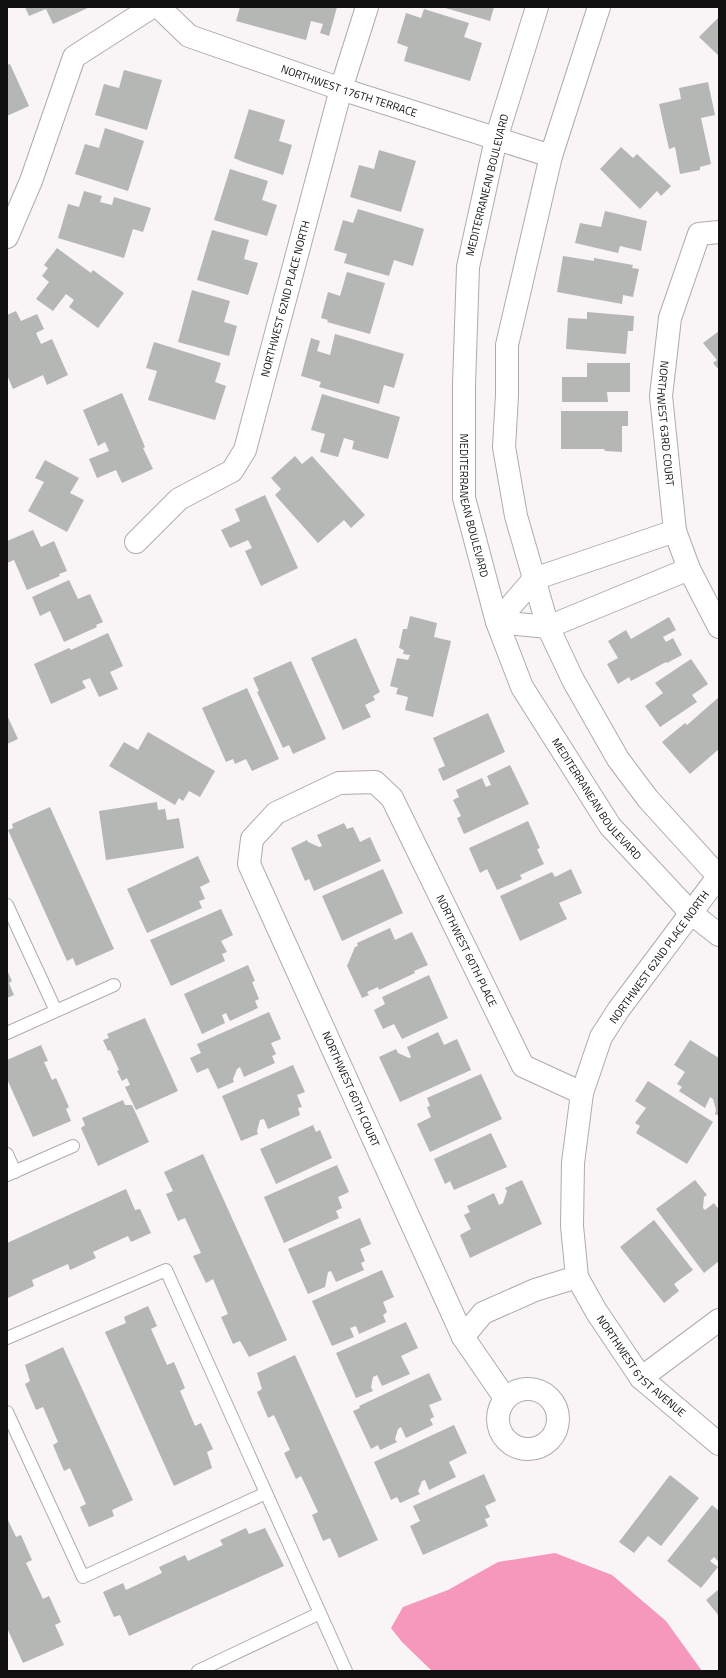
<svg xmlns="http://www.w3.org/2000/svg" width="726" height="1678" viewBox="0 0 726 1678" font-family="'Titillium Web',sans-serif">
<rect width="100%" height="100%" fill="#f9f4f6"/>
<path fill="#f697bc" d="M555,1553L612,1575L666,1621L702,1671H432L402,1642L391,1628L403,1607L448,1590L498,1562Z"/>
<path fill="#b5b7b4" d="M25,7H90L53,24L46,9L29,16Z
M240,7H337L329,36L320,33L323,24L311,21L306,40L236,21Z
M442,7H494L490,21Z
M424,9L469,23L464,37L482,43L470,81L404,61L408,47L397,43L406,13L421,18Z
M719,17V56L699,37Z
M10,64L29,106L7,116V65Z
M124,70L162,80L147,130L95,115L104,84L119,88Z
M708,82L715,115L701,118L711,164L700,167V170L680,174L675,147L669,149L659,104L681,99L679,88Z
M249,109L285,120L279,141L292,145L283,175L243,162L234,158Z
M105,128L144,141L128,191L75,174L85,144L99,148Z
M621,147L633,158L637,154L671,186L661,196L657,191L640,209L600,169Z
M379,150L416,161L401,212L350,197L359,165L374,169Z
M230,169L268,181L262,200L277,205L267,236L214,220Z
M84,191L102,196L100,202L112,205L114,197L151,208L143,232L133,229L124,258L58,238L68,204L79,207Z
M358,209L424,229L413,266L394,260L389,276L344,263L347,254L334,250L343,220L353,223Z
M605,211L647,221L641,251L620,246L618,253L575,243L580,223L601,227Z
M212,230L249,240L244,259L258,263L248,295L197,280Z
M57,248L91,273L93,270L124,293L98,328L69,307L74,300L66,294L53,311L36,299L49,282L42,276L48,268L44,265Z
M563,256L594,261V258L633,265L632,268L639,269L633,297L623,295L622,304L557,292Z
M347,272L385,283L370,334L327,322L328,320L321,318L328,292L340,296Z
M192,290L230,301L224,322L237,326L229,356L178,342Z
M16,311L21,321L37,314L44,329L36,333L41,344L52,339L68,375L47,385L43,375L13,389L7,375V315Z
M587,312L634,316L633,331H628L626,354L566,349L568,318L587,319Z
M719,331V370L713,363L717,360L703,343Z
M335,334L404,354L394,388L384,385L379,404L319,387L321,382L301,376L311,338L320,341L317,351L330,355Z
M154,342L221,363L215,382L226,386L215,420L148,400L157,371L146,368Z
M587,363H630V392H607L608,402H562V377H587Z
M122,393L145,447L143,448L153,469L122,483L116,470L97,478L89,459L109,451L105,442L98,446L83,410Z
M322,394L400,417L388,459L352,449L354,441L344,438L338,457L320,452L325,434L311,430Z
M561,411H628V426H622V452L605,451L604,449H561Z
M295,456L302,464L312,456L365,515L351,528L344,520L318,543L275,495L281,489L271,478Z
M45,460L79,478L70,493L84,500L67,532L28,511L44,482L35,478Z
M265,495L298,568L261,586L245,551L252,548L248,540L230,548L221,530L240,521L235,509Z
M33,530L41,547L54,541L67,571L59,574L60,576L27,590L14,560L7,563V541Z
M69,580L78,599L90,594L103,622L96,625L97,627L64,642L50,611L40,616L32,597Z
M410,616L437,623L434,637L451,641L433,717L405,710L408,697L396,694L398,688L390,686L397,658L408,660L410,655L403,654L404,650L399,648L403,629H407Z
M669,617L676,630L663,637L666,642L673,638L682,655L667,663L666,662L631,681L629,677L618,684L607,664L618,658L608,641L626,630L631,639Z
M108,633L123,666L110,672L118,689L99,697L90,678L82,681L86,688L51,704L34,664L69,648L71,650Z
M356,638L380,692L373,696L375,700L365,705L371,717L343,730L311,658Z
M691,659L708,684L692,695L697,702L660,727L645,706L663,693L655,683Z
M291,661L326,739L293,754L289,745L283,748L257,692L259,691L253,678Z
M247,688L279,759L252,771L246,759L235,764L233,759L226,762L202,708Z
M719,697V749L690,774L662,742L685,723L687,725Z
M488,713L505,752L443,781L438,769L445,766L433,738Z
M7,715L18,739L7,744Z
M148,732L215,771L200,797L189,791L183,801L179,798L175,805L109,766L124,742L138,750Z
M510,765L529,804L464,834L457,818L461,816L453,800L459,797L456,790L482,778L486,787L491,785L487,776Z
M157,802L158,810L165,809L167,820L179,818L184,848L106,860L99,811Z
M50,807L114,949L76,966L73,958L67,961L8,830L13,828L12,824Z
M528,821L540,848L537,849L544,864L520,875L522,879L497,890L487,869L480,873L469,848Z
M344,823L347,829L353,827L360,842L370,837L381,861L314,891L309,879L305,881L291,848L307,840L308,842L319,847L322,846L317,835Z
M198,856L210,882L200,887L205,899L199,901L202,908L147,933L127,889Z
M383,869L403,913L342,941L322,896Z
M571,869L582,893L559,903L567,919L520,941L500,896L552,872L555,877Z
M221,909L233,935L221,941L227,952L222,954L225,961L171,986L150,940Z
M390,928L395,940L412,932L428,965L414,971L415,973L379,990L378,987L367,992L369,995L362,998L347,966L355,947L358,946L357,943Z
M248,965L255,981L252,982L259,999L255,1001L258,1008L230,1021L226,1013L222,1015L225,1023L202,1034L184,994Z
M7,970L12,981L9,983L14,995L7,998Z
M429,975L448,1018L402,1039L394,1024L383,1029L374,1010L385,1004L382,997Z
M269,1012L281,1039L271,1043L276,1054L272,1056L275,1063L244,1077L240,1067L237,1069L233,1079L234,1082L218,1089L208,1068L197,1073L190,1058L201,1053L197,1044Z
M145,1018L178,1091L136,1110L125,1087L130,1085L127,1078L122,1081L117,1071L119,1070L110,1050L108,1051L103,1040L109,1038L107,1034Z
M438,1032L444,1045L457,1039L471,1070L400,1102L379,1057L396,1049L398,1053L409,1058L411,1057L407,1047Z
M690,1040L719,1058V1116L715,1114L716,1110L713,1099L710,1097L705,1108L679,1091L682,1087L677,1084L685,1072L674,1065Z
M41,1045L48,1061L44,1062L52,1080L56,1078L69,1107L66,1109L71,1121L33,1137L7,1079V1060Z
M293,1065L305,1092L297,1095L302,1107L298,1108L300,1115L268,1129L264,1119L260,1120L257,1131L258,1134L241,1141L222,1096Z
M481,1074L502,1119L430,1152L417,1124L431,1117L427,1107L430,1106L427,1098Z
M648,1081L713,1122L687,1164L636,1133L640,1126L635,1123L646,1108L635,1101Z
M123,1100L125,1105H132L149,1142L98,1166L81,1128L85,1125L82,1118Z
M313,1125L316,1132L320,1130L332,1158L276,1184L260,1149Z
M491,1133L507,1167L454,1190L450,1181L445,1184L434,1159Z
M203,1154L287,1340L249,1357L240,1341L233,1344L221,1317L228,1314L213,1279L206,1283L193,1256L201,1253L185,1218L178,1221L166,1194L173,1191L164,1172Z
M337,1165L349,1192L338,1197L342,1208L336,1211L339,1218L284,1243L264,1197Z
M522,1180L542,1224L470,1258L460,1235L471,1229L464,1215L470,1212L467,1206L494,1193L499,1205L503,1203L507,1191L505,1188Z
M695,1180L707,1195L704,1197L703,1208L705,1210L714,1203L719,1210V1261L704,1273L656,1209Z
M126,1189L135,1210L140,1209L151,1233L131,1242L128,1236L93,1252L96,1258L70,1270L68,1264L32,1280L34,1286L8,1298L7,1294V1243Z
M360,1218L371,1244L360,1249L365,1261L361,1263L364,1270L336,1282L331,1271L328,1272L325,1287L308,1294L288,1249Z
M654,1220L693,1270L674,1284L679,1291L664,1303L620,1247Z
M382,1270L394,1297L383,1302L387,1312L383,1315L386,1322L359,1334L356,1326L350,1328L354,1337L332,1346L312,1301Z
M148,1306L157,1326L151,1329L167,1365L174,1362L185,1388L180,1391L195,1426L201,1423L213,1449L207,1452L212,1468L174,1486L105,1332L126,1323L124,1317Z
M406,1322L418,1348L401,1356L410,1374L382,1386L377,1375L373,1377L371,1387L373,1391L356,1398L336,1353Z
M63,1347L133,1500L112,1510L114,1516L89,1527L80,1507L86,1504L70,1468L64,1471L53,1445L58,1442L43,1407L36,1410L25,1384L30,1381L25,1365Z
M295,1355L378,1540L339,1558L330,1538L323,1541L312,1515L318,1512L301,1476L296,1479L284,1453L290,1450L274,1415L268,1418L257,1392L262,1389L257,1373Z
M429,1373L442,1400L429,1405L434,1417L430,1419L433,1425L406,1438L401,1427L398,1429L395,1439L397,1442L380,1450L378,1445L371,1449L353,1411L360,1408L359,1406Z
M454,1425L467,1453L449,1462L456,1477L429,1490L425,1480L422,1481L418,1491L420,1494L400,1503L397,1497L391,1500L374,1462Z
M484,1474L496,1501L485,1506L490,1517L485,1519L488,1526L423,1555L410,1526L420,1521L413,1506Z
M670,1475L699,1498L661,1546L648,1536L634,1553L619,1542Z
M712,1505L719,1511V1562L714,1557L710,1561L718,1567L701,1588L667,1561Z
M8,1520L16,1537L21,1535L32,1560L26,1563L43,1599L49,1596L61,1622L55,1625L64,1645L23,1663L7,1628V1521Z
M246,1528L249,1534L265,1528L284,1566L129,1636L120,1615L114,1617L103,1592L123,1583L126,1590L162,1573L159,1567L185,1555L188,1561L223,1545L220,1540Z
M719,1589V1616L706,1600Z"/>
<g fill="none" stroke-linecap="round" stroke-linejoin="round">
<g stroke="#afabac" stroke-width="14">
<path id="lane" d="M7,905L56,1011
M7,1033L114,985
M7,1154L15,1172
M7,1175L73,1146
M7,1338L166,1270L346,1671
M7,1412L83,1577L266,1493
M198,1671L320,1613"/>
</g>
<g stroke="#afabac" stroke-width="24">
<g id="street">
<path id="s1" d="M159,7L189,36L341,89L551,156"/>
<path id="s2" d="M537,7L496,139L468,267L464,384V498L497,622L522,687L610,826L691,913L719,935"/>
<path d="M599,7L551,156L507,345V395L504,447L516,516L548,627L573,680L618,759L648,799L719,877"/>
<path id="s3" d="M719,232L699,234L670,318L661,396L675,531L689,569L719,627"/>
<path d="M7,237L31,181L74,57L152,7"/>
<path id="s4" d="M136,542L179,499L232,471L245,450L341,89L367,7"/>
<path d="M497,622L534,579L675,531"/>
<path d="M497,622L548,627L689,569"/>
<path id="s5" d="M718,877L619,1009L601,1037L582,1093L573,1163L572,1226L577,1277L596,1311L641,1378L719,1444"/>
<path d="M463,1337L483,1313L535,1290L577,1277"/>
<path d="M641,1378L719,1320"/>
<circle cx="528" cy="1419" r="30"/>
<path id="s6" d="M505,1398L463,1337L249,864L252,839L276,813L339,783L375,782L392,798L523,1066L582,1093"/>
</g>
</g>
<use href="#lane" stroke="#fff" stroke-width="12"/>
<use href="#street" stroke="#fff" stroke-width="22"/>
</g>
<g text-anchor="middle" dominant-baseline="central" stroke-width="4" stroke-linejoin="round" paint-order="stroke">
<g font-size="11" fill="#111010" stroke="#fff">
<text stroke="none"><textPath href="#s1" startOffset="211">NORTHWEST 176TH TERRACE</textPath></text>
<text transform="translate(487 185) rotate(-76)">MEDITERRANEAN BOULEVARD</text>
<text stroke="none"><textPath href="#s4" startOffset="302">NORTHWEST 62ND PLACE NORTH</textPath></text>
<text stroke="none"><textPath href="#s3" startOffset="215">NORTHWEST 63RD COURT</textPath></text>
<text stroke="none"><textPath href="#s2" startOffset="509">MEDITERRANEAN BOULEVARD</textPath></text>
<text stroke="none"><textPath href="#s2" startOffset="833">MEDITERRANEAN BOULEVARD</textPath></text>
<text stroke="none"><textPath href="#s6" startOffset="953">NORTHWEST 60TH PLACE</textPath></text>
<text transform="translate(659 957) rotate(-54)">NORTHWEST 62ND PLACE NORTH</text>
<text transform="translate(351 1089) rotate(66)">NORTHWEST 60TH COURT</text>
<text stroke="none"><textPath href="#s5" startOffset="553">NORTHWEST 61ST AVENUE</textPath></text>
</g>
</g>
<rect width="726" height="1678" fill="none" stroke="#111010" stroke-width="16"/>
</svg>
